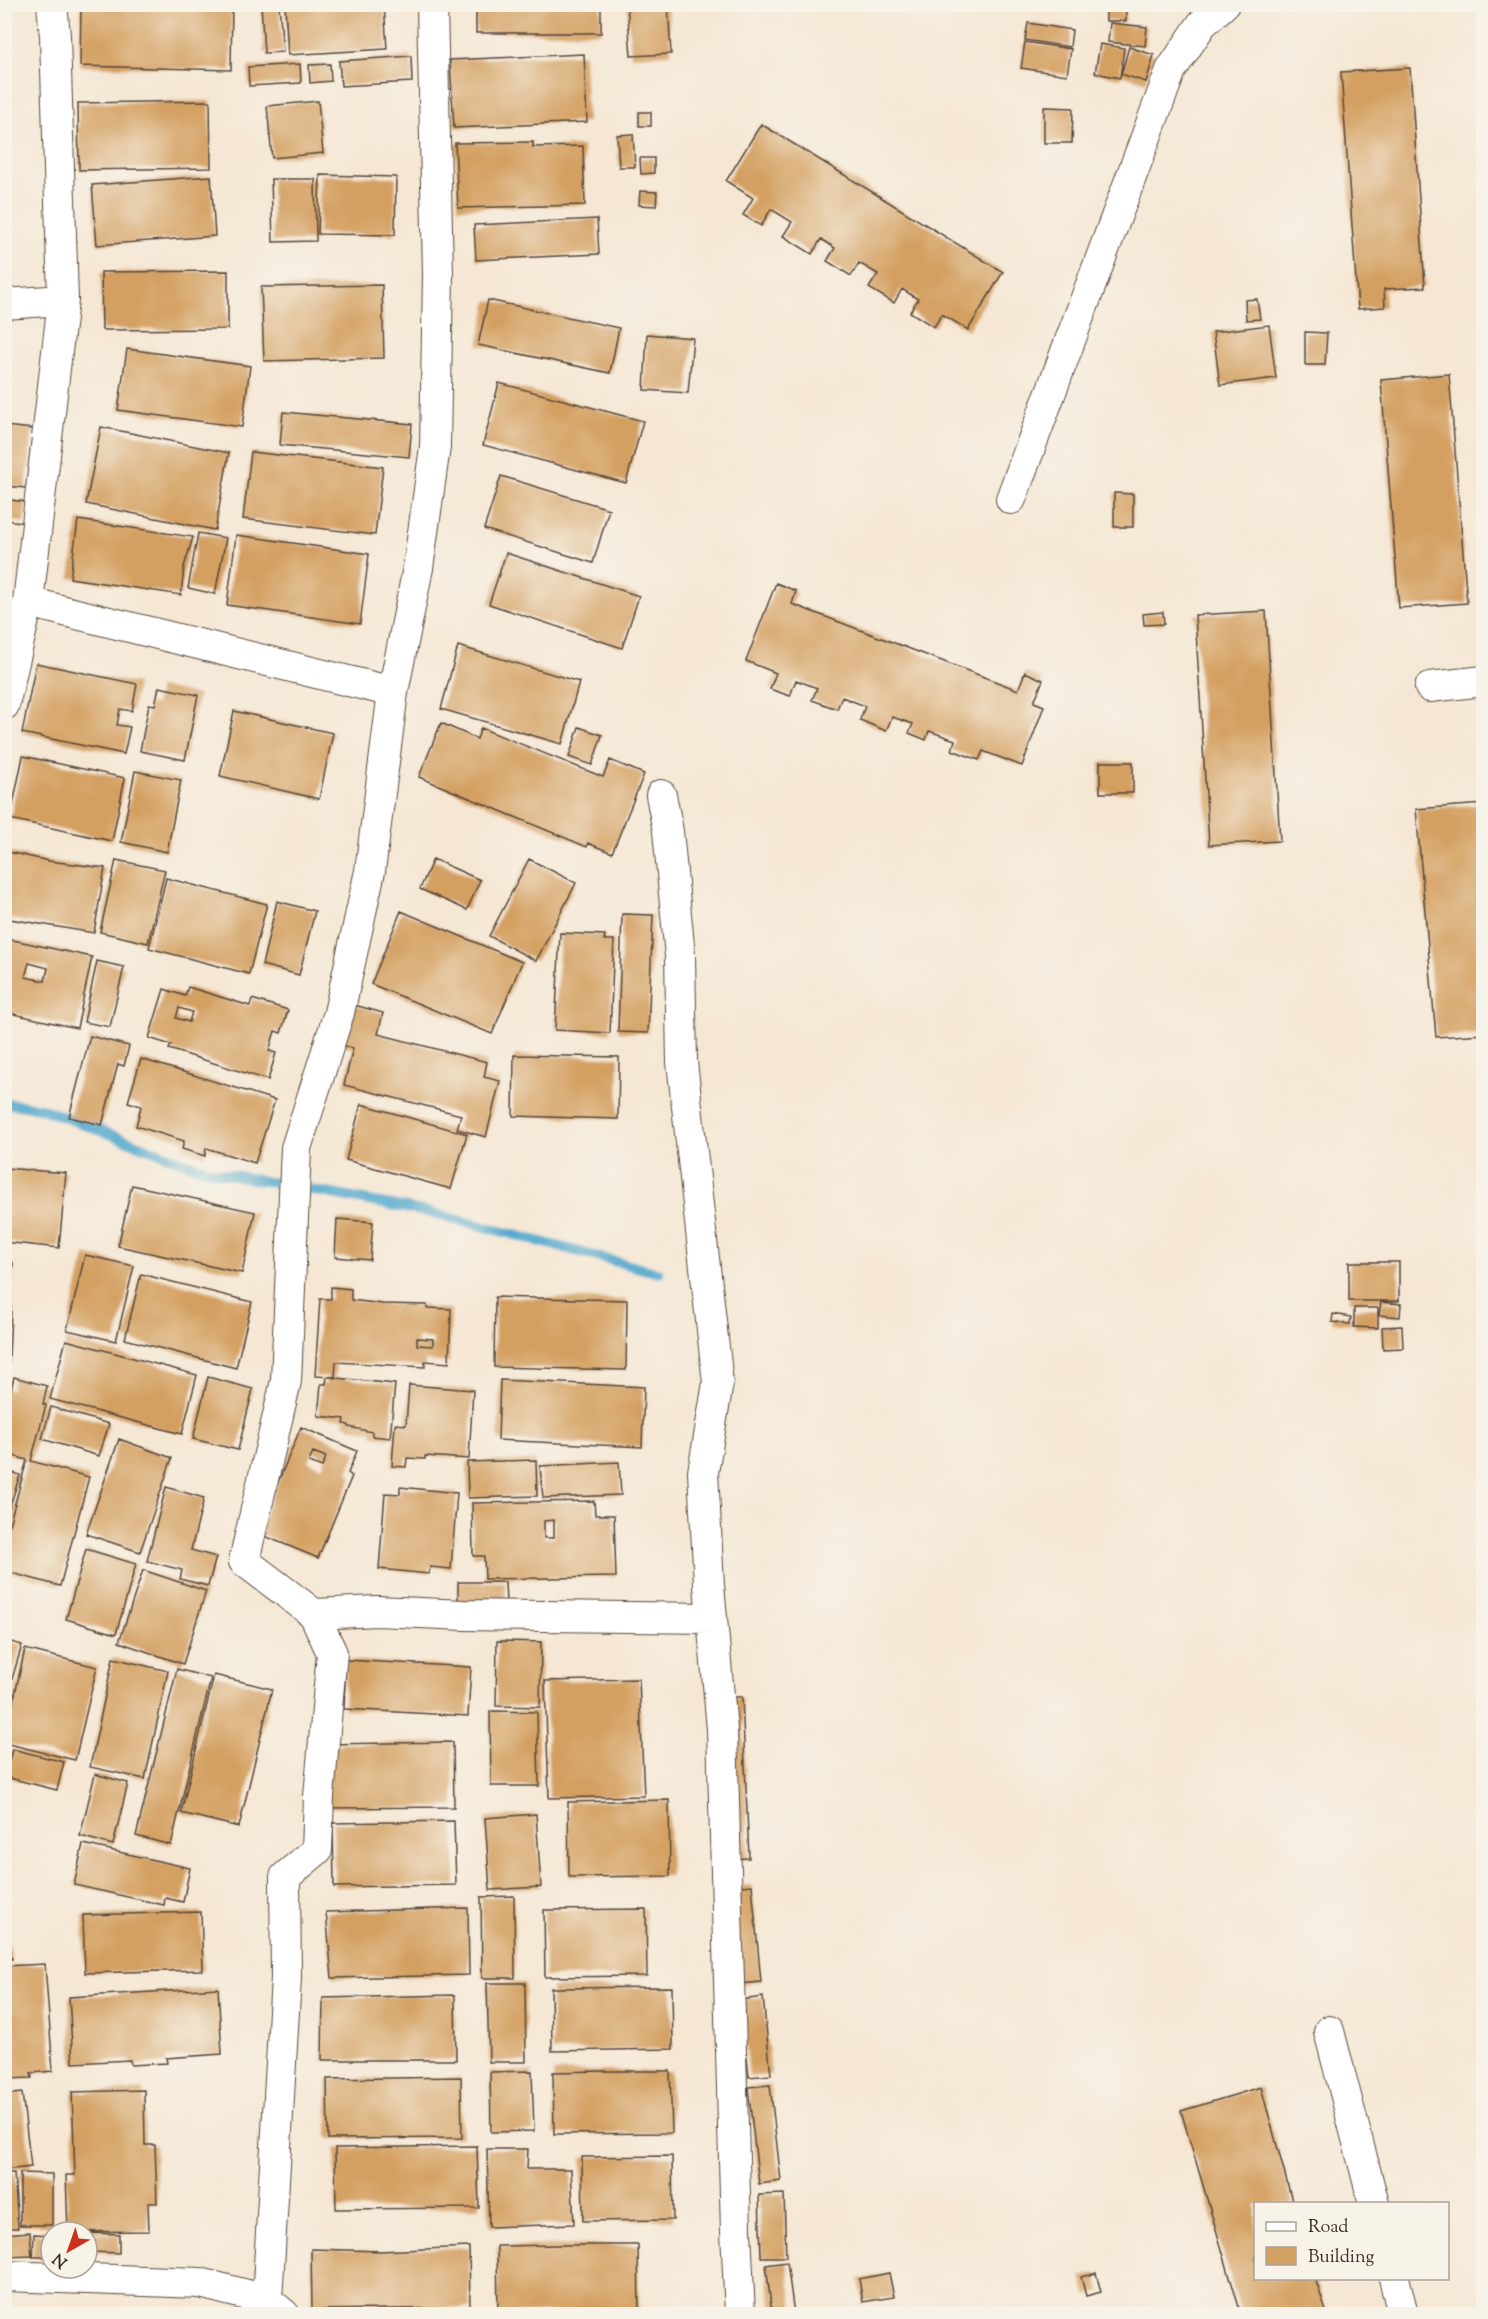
<svg xmlns="http://www.w3.org/2000/svg" width="1488" height="2319" viewBox="0 0 1488 2319" font-family="'Sorts Mill Goudy',serif">
<rect width="100%" height="100%" fill="#f7f3e8"/>
<filter id="ink" filterUnits="userSpaceOnUse"><feTurbulence type="fractalNoise" baseFrequency=".0167" numOctaves="2"/><feDisplacementMap in="SourceGraphic" scale="12" xChannelSelector="R" yChannelSelector="G"/><feConvolveMatrix kernelMatrix="1 2 1 2 8 2 1 2 1" color-interpolation-filters="sRGB"/></filter>
<filter id="wash" filterUnits="userSpaceOnUse"><feTurbulence type="fractalNoise" baseFrequency=".008" numOctaves="4" result="noise"/><feDisplacementMap in="SourceGraphic" scale="24" xChannelSelector="R" yChannelSelector="G"/><feGaussianBlur stdDeviation="1.35" result="paint"/><feColorMatrix in="noise" values="0 0 0 0 0 0 0 0 0 0 0 0 0 0 0 0 0 1.4 0 .05"/><feComposite in="paint" operator="in"/></filter>
<g filter="url(#wash)">
<rect width="100%" height="100%" fill="#f5e7d4"/>
<g fill="none" stroke-linecap="round" stroke-linejoin="round">
<path stroke="#51a7cd" stroke-width="10" d="M4,1103L40,1108L206,1170L432,1213L659,1273"/>
</g>
<g id="blocks">
<path fill="#d4a062" fill-rule="evenodd" d="M81,4H232L231,70L80,66Z
M261,4H279L283,52L264,53Z
M285,4H384L387,49L288,55Z
M462,4H601V33H476V9L462,10Z
M627,4H668L671,54L631,56Z
M1106,5H1126V21H1106Z
M1028,23L1072,30L1070,47L1025,40Z
M1110,23L1147,27L1145,46L1108,42Z
M1025,42L1071,49L1067,75L1021,68Z
M1100,44L1124,48L1120,78L1095,73Z
M1129,47L1154,55L1146,82L1121,74Z
M584,54L587,122L454,128L450,60Z
M411,56L412,82L341,86L339,61Z
M300,64L301,83L249,86L248,67Z
M330,64L331,81L310,83L309,65Z
M1410,68L1425,287L1384,289L1385,307L1358,309L1341,72Z
M210,101L211,168L79,170L78,103Z
M318,101L323,153L272,158L267,106Z
M1044,107L1073,108L1072,143H1044Z
M639,112H651V126H639Z
M761,124L1003,272L968,330L942,314L934,327L910,312L918,299L902,289L894,303L869,288L878,274L859,263L851,276L827,261L835,248L821,239L812,254L783,236L792,222L771,209L761,226L743,215L753,198L726,181Z
M633,134L635,167H619L617,135Z
M533,142V147L583,146L585,205L458,208L455,143Z
M640,158H654V173L641,174Z
M320,175L396,177L395,235L318,234Z
M211,176L215,236L97,245L92,185Z
M271,179H315L316,241L273,242Z
M640,191L657,192L656,206L639,205Z
M597,219L599,254L476,260L474,225Z
M228,271V329L102,330L101,272Z
M382,285L384,358L264,361L261,287Z
M1257,299L1260,319L1246,320L1245,300Z
M488,300L619,328L610,373L478,345Z
M1269,325L1276,378L1220,385L1213,332Z
M1305,332L1327,333L1325,365H1305Z
M647,334L693,338L688,393L644,390Z
M127,349L250,366L242,427L118,410Z
M4,356H9L8,418H4Z
M1449,374L1467,603L1399,608L1381,380Z
M499,383L643,421L626,483L483,445Z
M283,412L412,424L409,457L280,445Z
M4,426L33,429L26,488L4,486Z
M101,427L229,453L215,530L86,504Z
M251,452L383,467L375,535L243,519Z
M501,476L609,509L593,563L484,529Z
M1114,493L1133,494V527H1114Z
M10,500L27,502L24,523L7,520Z
M78,520L193,537L184,567L181,595L70,578Z
M198,533L226,538L215,594L188,588Z
M236,535L369,554L360,624L227,605Z
M506,553L639,596L622,648L489,604Z
M776,583L796,591L792,604L1018,690L1025,672L1043,680L1034,702L1044,706L1022,766L983,751L979,760L952,750L955,740L929,731L926,740L909,733L913,724L892,717L886,731L860,720L865,706L842,697L837,709L812,700L817,688L796,680L790,696L770,689L776,673L746,661Z
M1266,611L1280,841L1209,845L1195,615Z
M1163,612L1164,624L1144,625L1143,614Z
M458,646L579,682L562,744L441,709Z
M36,663L137,684L132,711L120,709L117,725L130,727L124,754L22,733Z
M159,687L198,695L185,760L140,751L149,704L155,705Z
M234,711L333,733L319,799L220,776Z
M441,723L477,739L481,728L603,777L610,760L644,774L612,853L588,843L587,847L419,777Z
M579,727L602,735L592,765L569,757Z
M23,756L125,778L112,841L10,819Z
M1100,762H1133V793H1100Z
M135,771L181,780L167,852L121,842Z
M1484,804V1034L1436,1037L1416,809Z
M4,851L49,861L105,868L94,933L4,918Z
M433,859L480,880L467,910L420,889Z
M529,859L576,883L536,961L489,936Z
M116,860L165,870L148,943L100,932Z
M166,878L267,904L249,974L149,948Z
M277,901L315,911L299,975L262,965Z
M401,911L522,962L492,1034L371,984Z
M622,914L653,915L648,1033L618,1032Z
M560,933L605,935L604,940H614L610,1033L555,1030Z
M4,938L92,957L77,1028L4,1012ZM29,963L48,968L45,981L25,977Z
M97,961L124,967L110,1027L84,1022Z
M188,987L250,1006L252,999L288,1010L281,1033L275,1031L269,1051L276,1053L268,1080L169,1049L171,1045L149,1038L164,989L185,996ZM179,1008L192,1012L189,1022L176,1018Z
M351,1004L383,1013L378,1034L487,1062L484,1077L500,1081L486,1137L457,1129L461,1115L344,1085L353,1048L341,1045Z
M90,1036L129,1046L124,1066L118,1064L102,1125L69,1117Z
M514,1055L619,1057L618,1119L513,1116Z
M141,1059L275,1100L255,1163L206,1148L205,1156L182,1149L184,1141L136,1126L141,1106L128,1102Z
M361,1104L467,1134L451,1189L346,1160Z
M4,1168L66,1173L59,1248L4,1242Z
M132,1185L255,1212L242,1273L118,1246Z
M337,1219L373,1222L370,1260L335,1257Z
M85,1255L134,1266L116,1341L67,1330Z
M1349,1262H1399V1301H1349Z
M4,1263H13L8,1382H4Z
M141,1274L252,1302L236,1368L125,1339Z
M331,1287L351,1289V1300L383,1304L427,1305V1308L451,1309L449,1363L425,1361V1367L336,1362L335,1377L315,1376L320,1299H331ZM417,1338L433,1339V1346L417,1345Z
M495,1297L627,1300L626,1370L494,1367Z
M1381,1302L1401,1304L1400,1317L1379,1315Z
M1354,1308H1378V1328L1354,1327Z
M1333,1314L1351,1317L1350,1324L1332,1322Z
M1402,1326L1403,1348L1383,1349L1382,1327Z
M66,1340L197,1375L182,1434L50,1399Z
M14,1377L47,1386L43,1404L46,1405L31,1461L89,1477L60,1586L4,1571V1543L27,1460L4,1453V1388L11,1390Z
M208,1377L253,1389L238,1450L193,1439Z
M327,1377L395,1384L390,1438L372,1436V1432L349,1427V1425L344,1424L345,1419L318,1416L321,1384H326Z
M500,1380L644,1387L642,1447L498,1440Z
M409,1385L473,1390L469,1459L425,1456V1459L407,1458L406,1467L392,1466L395,1424L406,1425Z
M51,1407L109,1424L99,1456L42,1439Z
M301,1427L357,1451L348,1473L352,1476L318,1558L257,1533ZM313,1452L326,1457L322,1467L309,1462Z
M119,1439L172,1458L140,1552L86,1534Z
M536,1460L537,1496L468,1498L467,1462Z
M619,1462L621,1495L543,1498L540,1466Z
M4,1470L20,1475L5,1521H4Z
M166,1487L204,1498L191,1550L216,1557L208,1586L180,1579L182,1570L147,1561Z
M400,1487L457,1493L451,1569L430,1567L429,1574L379,1569L385,1493L400,1494Z
M594,1501L595,1515H614L616,1577L485,1579L484,1556H473L472,1503ZM554,1520V1538H544V1521Z
M86,1549L136,1564L116,1634L66,1619Z
M143,1570L206,1591L183,1664L119,1642Z
M458,1582H505L506,1602L458,1603Z
M4,1640L22,1645L5,1703H4Z
M497,1641L541,1642L540,1707L496,1706Z
M25,1649L97,1667L75,1760L4,1743Z
M113,1658L168,1671L145,1779L90,1767Z
M346,1660L471,1667L468,1716L344,1709Z
M177,1669L211,1678L171,1845L136,1836Z
M214,1675L272,1689L239,1827L181,1813Z
M639,1679L644,1796L549,1798L545,1681Z
M724,1697H742L749,1858L730,1859Z
M490,1711L537,1712L539,1786H491Z
M453,1742L454,1807L328,1808L327,1744Z
M12,1749L64,1762L57,1790L5,1777Z
M95,1774L128,1783L113,1845L80,1836Z
M669,1800L670,1876L569,1877L568,1802Z
M536,1814L541,1887L490,1890L485,1818Z
M454,1821L456,1885L334,1887L333,1823Z
M83,1844L190,1868L183,1902L165,1898L164,1905L74,1885Z
M752,1885L761,1982L740,1984L731,1887Z
M514,1896L515,1978H482L481,1897Z
M468,1908L469,1975L332,1978L326,1912Z
M646,1909L647,1976L545,1977L544,1910Z
M201,1912L203,1970L85,1973L83,1915Z
M4,1919L12,1959L4,1960Z
M45,1964L53,2071L31,2073L32,2078L4,2079V1966Z
M487,1983H525L526,2062H489Z
M672,1987L673,2049L552,2051L551,1988Z
M218,1988L222,2054L166,2058L167,2063L131,2065L130,2060L73,2063L69,1997Z
M455,1995L456,2060H322L323,1998Z
M763,1997L771,2075L749,2077L741,2000Z
M532,2071L534,2131L491,2132L490,2072Z
M603,2071H670L672,2133L554,2134L553,2072Z
M461,2077L462,2138L328,2139L327,2079Z
M770,2085L781,2181L759,2184L748,2087Z
M1261,2087L1293,2204H1256V2278H1315L1327,2314H1241L1181,2111Z
M144,2090L145,2145H155L157,2203H148L149,2231L68,2232L66,2175H75L72,2092Z
M22,2093L31,2167L4,2170V2095Z
M477,2146L479,2208L336,2209L335,2148Z
M487,2149H528L527,2169H571L574,2224L489,2227Z
M672,2156L673,2220L583,2221L582,2157Z
M4,2173H14L18,2228H4Z
M20,2173L52,2174V2225H20Z
M784,2194L786,2257H761L759,2195Z
M30,2232L32,2256L4,2257V2234Z
M90,2233L119,2234V2253L90,2252Z
M34,2234L51,2235V2257H33Z
M558,2245H638L639,2312L498,2313L497,2246Z
M469,2247L470,2308L312,2310L311,2249L381,2251Z
M787,2262L794,2314H772L766,2265Z
M889,2273L894,2297L863,2302L859,2279Z
M1096,2273L1101,2292L1086,2296L1081,2277Z
M1484,2306V2314H1462Z
M66,2310V2314H4V2313Z
M148,2312H205V2314H148Z"/>
</g>
</g>
<g filter="url(#ink)">
<use href="#blocks" fill-opacity="0" stroke="#574639" stroke-width="1.5"/>
<g fill="none" stroke-linecap="round" stroke-linejoin="round">
<g stroke="#574639" stroke-width="32">
<path id="minor" d="M4,304L63,300
M1011,499L1171,70L1202,24L1224,4
M28,602L393,692
M1430,687L1484,681
M4,705L28,602L63,300L55,36L52,4
M661,795L668,831L680,956L682,1062L718,1383L703,1472L709,1585L722,1729L736,2231L740,2314
M314,1614L377,1611L464,1615L712,1618
M1329,2031L1374,2204
M4,2276L200,2283L267,2300L284,2314
M1394,2278L1403,2314
M267,2300L286,1978L285,1877L317,1850L319,1796L332,1653L314,1614L244,1561L286,1381L296,1148L339,1013L370,871L393,692L418,568L435,447L438,274L432,4"/>
</g>
<use href="#minor" stroke="#fff" stroke-width="30"/>
</g>
</g>
<rect width="1488" height="2319" fill="none" stroke="#f7f3e8" stroke-width="24"/>
<rect x="1254" y="2202" width="195" height="78" fill="#f7f3e8" stroke="#aca397" stroke-width="1.5"/>
<rect x="1266" y="2222" width="30" height="9" fill="#ffffff" stroke="#aca397" stroke-width="1.5"/>
<text x="1308" y="2232" font-size="18" fill="#3b2a1e">Road</text>
<rect x="1266" y="2247" width="30" height="18" fill="#d4a062" stroke="#aca397" stroke-width="1.5"/>
<text x="1308" y="2262" font-size="18" fill="#3b2a1e">Building</text>
<g transform="translate(69 2250) rotate(220)"><circle r="28" fill="#f7f3e8" stroke="#aca397" stroke-width="1.5"/>
<path d="M0-4.5L10 22L0 15L-10 22Z" fill="#c8321e"/>
<text y="-9" font-size="16" font-weight="bold" text-anchor="middle" fill="#3b2a1e">N</text>
</g>
</svg>
